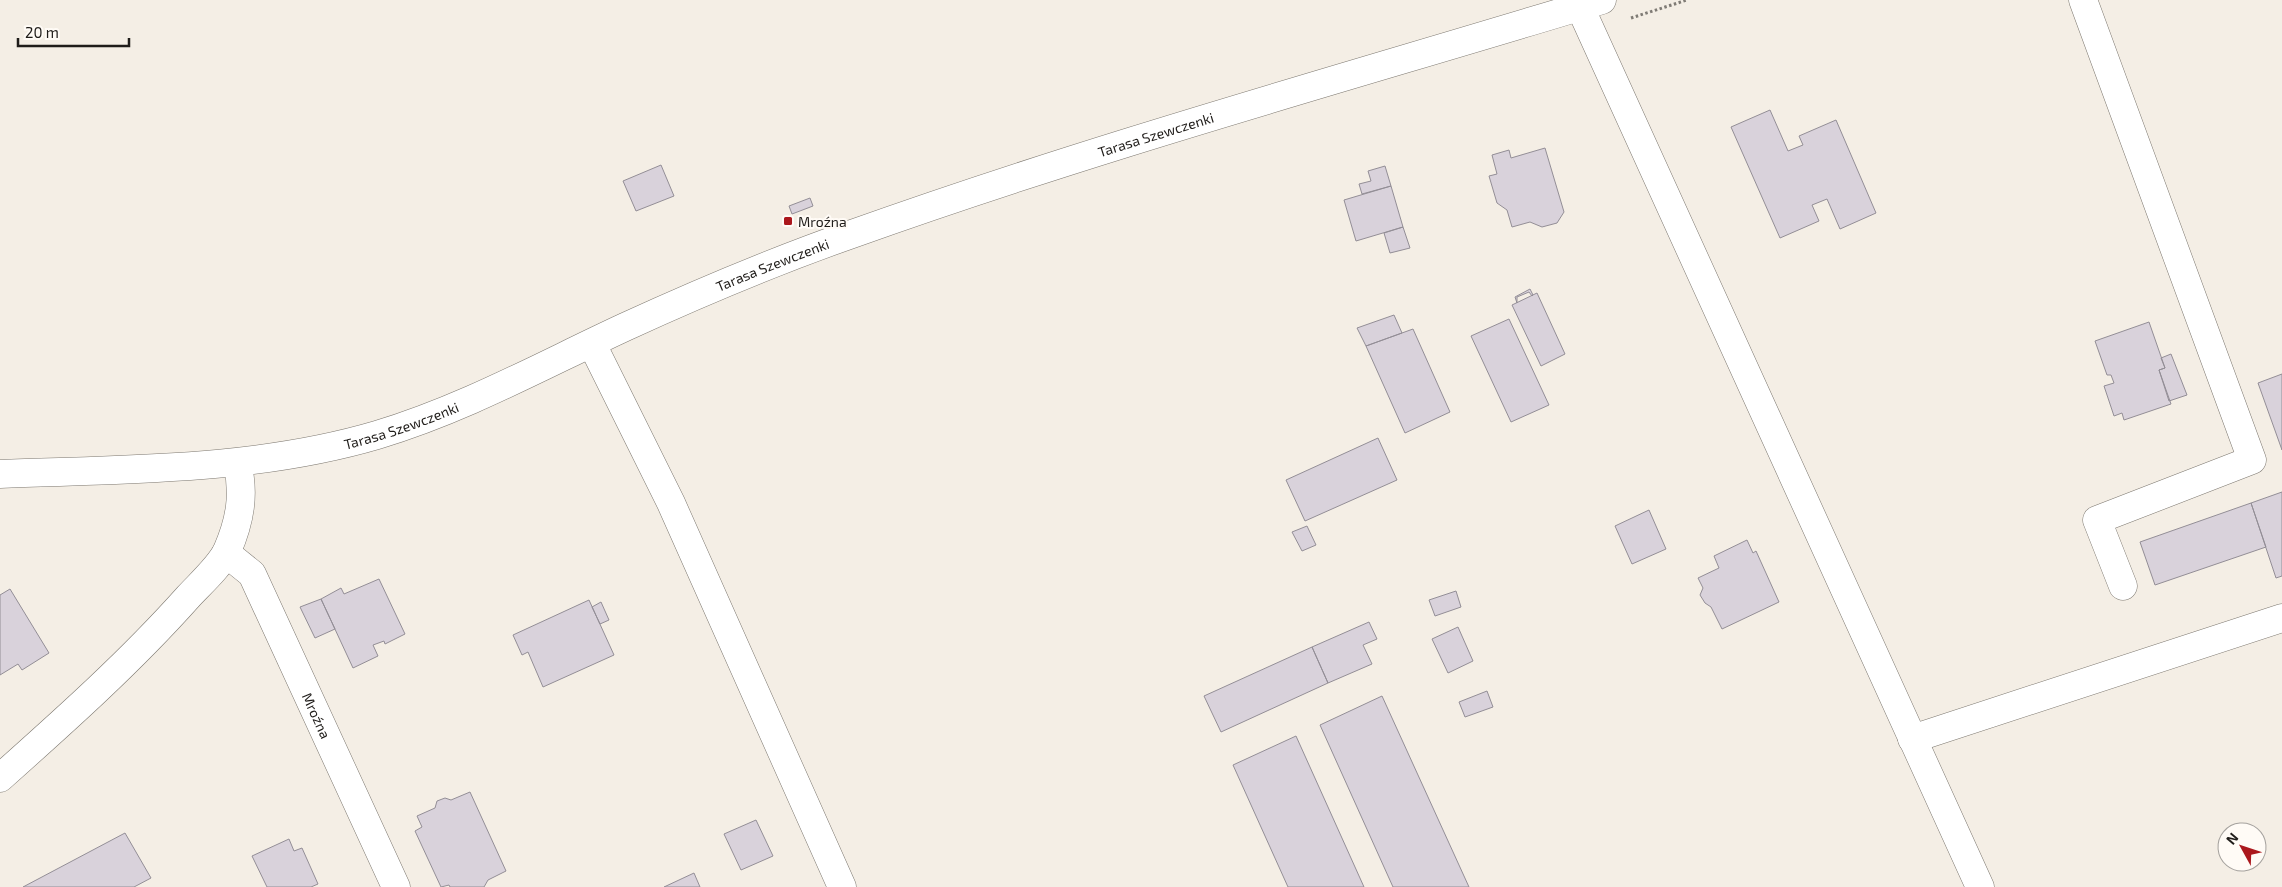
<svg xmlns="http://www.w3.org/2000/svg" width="2282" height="887" viewBox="0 0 2282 887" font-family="'Exo 2',sans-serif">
<rect width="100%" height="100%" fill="#f4eee5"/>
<path fill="#d9d2db" stroke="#938e96" d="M1770,110L1788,151L1803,145L1799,136L1836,120L1876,213L1840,229L1827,199L1812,205L1819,221L1780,238L1731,127Z
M1545,148L1564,212L1557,223L1542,227L1530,222L1512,227L1507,210L1497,203L1489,176L1497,174L1492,155L1509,150L1511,158Z
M661,165L674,196L636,211L623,181Z
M1385,166L1391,186L1362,194L1359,184L1371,181L1368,171Z
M1391,186L1403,227L1356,241L1344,200Z
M810,198L813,206L792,214L789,206Z
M1403,227L1410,248L1390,253L1384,233Z
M1530,289L1533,295L1532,296L1529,292L1517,297V303L1515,297Z
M1537,293L1565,354L1541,366L1512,305Z
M1394,315L1402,333L1366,346L1357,328Z
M1509,319L1549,405L1511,422L1471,336Z
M2149,322L2165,368L2159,370L2171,404L2124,420L2122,413L2114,416L2104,386L2114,383L2111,375H2107L2095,341Z
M1413,329L1450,412L1405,433L1366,346Z
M2171,354L2187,395L2169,401L2159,370L2165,368L2161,358Z
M2282,374V450L2258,383Z
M1378,438L1397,480L1305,521L1286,480Z
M2282,492V576L2276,578L2251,503Z
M2251,503L2266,547L2155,585L2140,542Z
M1649,510L1666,549L1632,564L1615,526Z
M1307,526L1316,545L1302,551L1292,532Z
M1747,540L1753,553L1756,551L1779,602L1722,629L1711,607L1705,603L1700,595L1703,588L1698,578L1719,568L1714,556Z
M379,579L405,634L385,644L384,641L373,645L378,656L353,668L321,599L341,588L344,594Z
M10,589L49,653L22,670L18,664L0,675V595Z
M1456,591L1461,607L1435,616L1429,600Z
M321,599L335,629L315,638L300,607Z
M589,600L614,655L543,687L528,652L522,655L513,635Z
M601,602L609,620L600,624L592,607Z
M1369,622L1377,639L1363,645L1372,664L1328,683L1312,647Z
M1458,627L1473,661L1448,673L1432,639Z
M1312,647L1328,683L1221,732L1204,696Z
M1487,691L1493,707L1465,717L1459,702Z
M1382,696L1469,887H1393L1320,725Z
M1296,736L1364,887H1288L1233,765Z
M470,792L506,871L488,880L484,887H450L449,885L441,887L415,831L422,827L417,816L435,808L437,801L445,798L451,800Z
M756,820L773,856L741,870L724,834Z
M125,833L151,878L134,887H23Z
M289,839L294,851L302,848L318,884L311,887H267L252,856Z
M694,873L700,887H664Z"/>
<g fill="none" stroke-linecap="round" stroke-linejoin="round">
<g stroke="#7d7870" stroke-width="29">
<g id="minor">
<path d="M2083,0L2252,460L2097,520L2123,586"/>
<path d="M1580,7L1980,887"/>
<path d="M592,344L671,503L842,887"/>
<path id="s1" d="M0,474C126,469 255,471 377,435C464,409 543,365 625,327C699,293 775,261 852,234C1098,146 1352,76 1602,0"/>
<path id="s2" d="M226,553L252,574L396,887"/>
<path d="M1912,739L2282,618"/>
<path d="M0,778C65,720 130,662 188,597C200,584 220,566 227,551C240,521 245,494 237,463"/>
</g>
</g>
<path stroke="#7f7b75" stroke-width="3" stroke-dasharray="2.5 2.5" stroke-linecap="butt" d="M1631,18L1687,0"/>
<use href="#minor" stroke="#fff" stroke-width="28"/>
</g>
<rect fill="#ab171c" stroke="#fffbf6" stroke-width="2" x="783" y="216" width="10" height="10" rx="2.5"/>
<g text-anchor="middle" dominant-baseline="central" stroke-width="4" stroke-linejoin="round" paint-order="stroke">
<g font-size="14" fill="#1f1c19" stroke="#fffbf6">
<text stroke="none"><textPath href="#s1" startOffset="1216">Tarasa Szewczenki</textPath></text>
<text stroke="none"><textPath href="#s1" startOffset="811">Tarasa Szewczenki</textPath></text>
<text stroke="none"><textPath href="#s1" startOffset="406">Tarasa Szewczenki</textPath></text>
<text stroke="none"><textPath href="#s2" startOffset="189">Mroźna</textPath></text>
</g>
<g font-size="14" fill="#1f1c19" stroke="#fffbf6" text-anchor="start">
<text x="798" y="221">Mroźna</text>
</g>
</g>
<g transform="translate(2242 847) rotate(310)"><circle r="24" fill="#fffbf6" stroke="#a5a29e"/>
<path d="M0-4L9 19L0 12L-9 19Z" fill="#ab171c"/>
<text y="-8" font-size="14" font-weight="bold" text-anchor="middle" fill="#1f1c19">N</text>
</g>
<path d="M18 38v8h111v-8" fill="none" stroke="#1f1c19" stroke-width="2.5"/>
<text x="25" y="38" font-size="15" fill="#1f1c19" stroke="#fffbf6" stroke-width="4" paint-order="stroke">20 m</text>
</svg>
